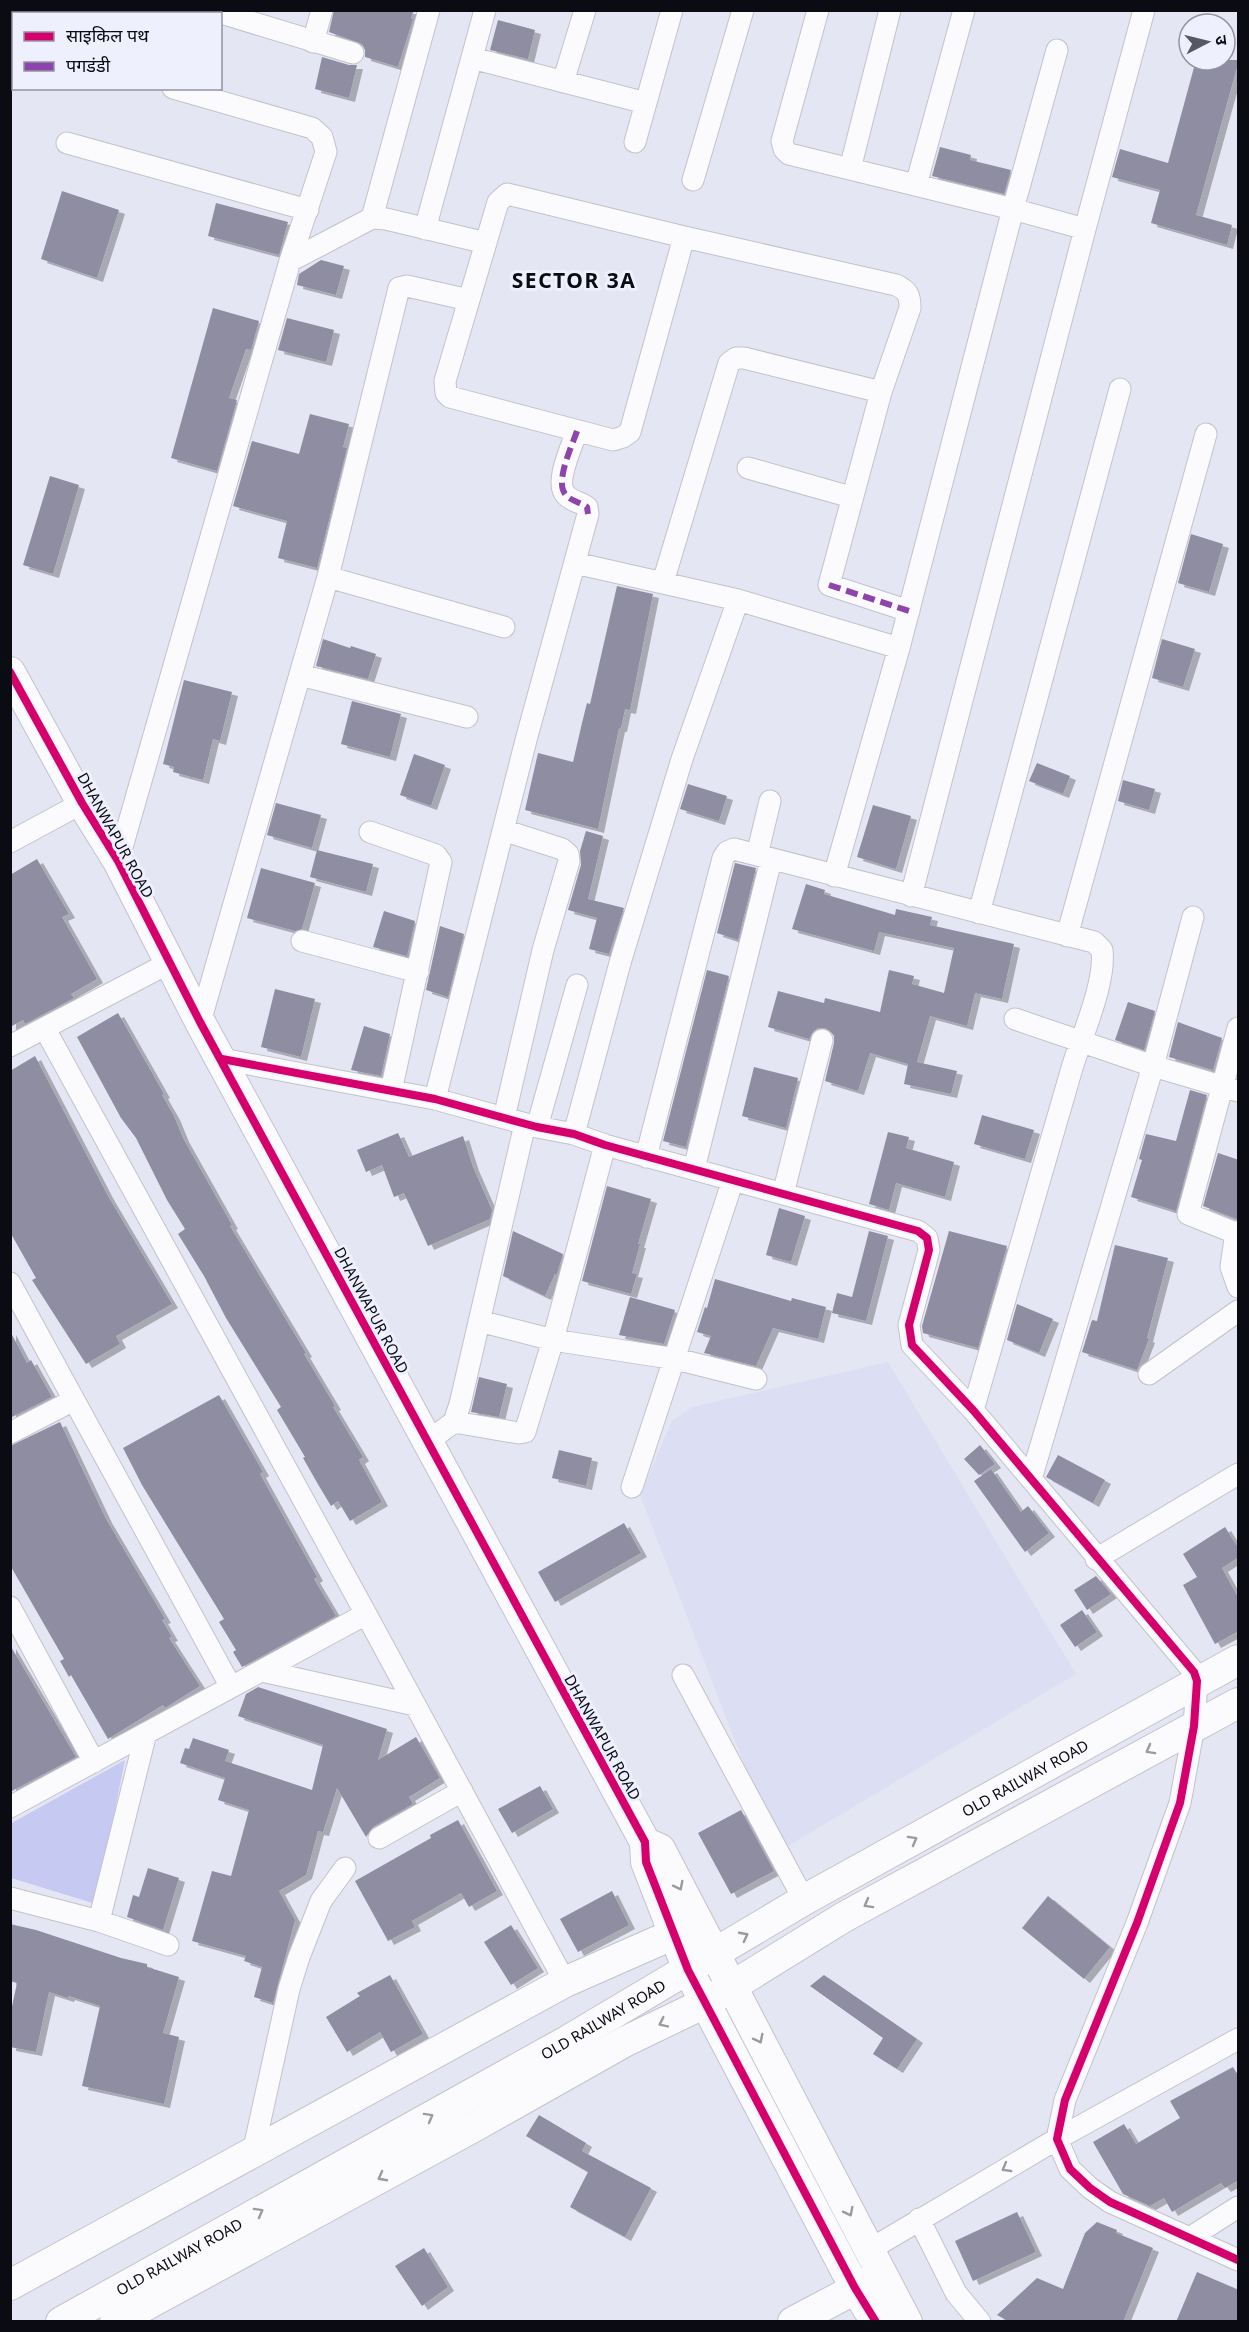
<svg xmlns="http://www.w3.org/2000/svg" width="1249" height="2332" viewBox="0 0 1249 2332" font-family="'Noto Sans','Noto Sans Devanagari',sans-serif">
<defs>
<filter id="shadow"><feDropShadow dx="6" dy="4" stdDeviation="0" flood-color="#0004"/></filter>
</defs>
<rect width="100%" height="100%" fill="#e5e6f3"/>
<path fill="#dcdef4" d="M888,1362L1076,1674L778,1852L640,1495L672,1421L692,1407Z"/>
<path fill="#c6c9f2" d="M125,1760L96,1904L11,1878L10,1824Z"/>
<path fill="#8e8da2" filter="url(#shadow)" d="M334,10H414L411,18L413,19L398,67L365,57V50L362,44L329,32Z
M498,20L535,30L528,59L490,50Z
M322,57L349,65H357L349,98L315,89Z
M1196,60H1239L1196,215L1232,225L1227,245L1151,223L1160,190L1112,177L1120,149L1168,163Z
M940,147L971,155L970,160L1011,170L1004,194L932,176Z
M62,191L119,210L97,278L41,259Z
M216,203L288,222L279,255L208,236Z
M321,260L344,266L336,295L297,285L299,274Z
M213,308L259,321L251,350L246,349L229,398L237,400L217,471L171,458Z
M287,318L334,330L326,362L278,350Z
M310,414L349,424L343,447L347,448L317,568L278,558L287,521L233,506L252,441L299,454Z
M50,476L79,485L53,574L23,565Z
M1191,534L1223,544L1209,592L1178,583Z
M617,586L653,594L630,710L625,709L621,728H619L598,829L525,810L538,753L573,762L582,723L587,703L590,704Z
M323,639L350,648L351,646L376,654L368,679L316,666Z
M1162,639L1195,649L1183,687L1152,678Z
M184,680L232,692L220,741L213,739L203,780L173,772L174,767L163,764Z
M352,701L401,714L390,757L341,744Z
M414,754L445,765L431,806L400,795Z
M1037,763L1070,776L1063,794L1029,781Z
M1123,780L1155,789L1149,810L1118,801Z
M688,784L727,796L719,821L680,809Z
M276,803L321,815L312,848L267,835Z
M873,805L911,816L896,869L857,857Z
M586,831L603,836L588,899L624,908L609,954L589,949L597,918L568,910L581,865L580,851Z
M317,850L373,864L366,892L310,877Z
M37,859L69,914L62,917L97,979L71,994L74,998L25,1024L23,1020L10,1027V875Z
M735,863L756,868L738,940L717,933Z
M261,868L315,883L302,929L295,931L247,918Z
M806,884L825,890L824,894L895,915L896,909L932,917L930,925L1014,944L1002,999L975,993L967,1026L930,1016L917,1062L957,1071L951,1094L904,1084L908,1064L870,1053L858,1091L825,1081L834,1043V1036L830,1031L825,1028H818L813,1032L809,1039L768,1027L778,991L824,1003L825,998L880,1012L889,970L914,976L912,984L944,993L954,948L879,932L874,951L792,929Z
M384,911L415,921L407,956L373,947Z
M440,926L464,934L448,997L426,990Z
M707,970L729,976L686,1147L663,1141Z
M275,989L315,999L301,1057L261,1047Z
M1128,1002L1155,1011L1144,1050L1115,1040Z
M118,1013L164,1094L162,1095L174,1116L183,1138L232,1225L230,1226L306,1353L304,1354L335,1406L333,1407L363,1457L359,1460L382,1502L350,1521L338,1501L331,1506L319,1486L303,1458L305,1457L277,1410L281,1407L226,1318L204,1276L178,1234L185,1229L167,1200L136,1138L121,1118L77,1037Z
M1178,1022L1222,1038L1213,1070L1169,1057Z
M364,1026L390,1034L381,1076L351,1070Z
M35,1056L108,1196L172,1304L116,1336L120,1344L86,1364L32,1280L36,1278L10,1232V1071Z
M754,1067L798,1078L786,1128L742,1116Z
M1190,1090L1207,1095L1176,1211L1131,1197L1142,1160L1139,1159L1146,1134L1176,1141Z
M982,1115L1034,1130L1025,1159L974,1144Z
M888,1132L909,1137L906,1148L954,1162L945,1197L896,1183L889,1210L869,1204Z
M398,1133L409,1157L463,1136L473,1167L492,1210L490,1219L428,1246L404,1193L394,1197L382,1165L366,1172L357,1150Z
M1218,1153L1239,1160V1220L1203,1206Z
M607,1186L651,1199L638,1244H640L632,1273L637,1274L631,1294L582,1281Z
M779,1208L805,1216L791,1262L766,1255Z
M513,1231L563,1254L557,1274H555L545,1296L503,1276Z
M869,1231L888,1236L866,1321L832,1313L837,1293L852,1297Z
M949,1231L1007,1246L978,1348L923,1333L922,1326Z
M1115,1245L1168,1258L1147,1338L1149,1339L1137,1370L1082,1352L1092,1320L1097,1321Z
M715,1279L791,1301L792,1298L826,1307L818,1339L773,1328L756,1366L704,1353L711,1336L697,1332L705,1307L707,1308Z
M630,1297L675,1310L664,1344L619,1335Z
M1017,1304L1053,1319L1039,1353L1007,1340Z
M10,1331L27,1363L31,1360L52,1397L10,1418Z
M479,1377L507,1384L499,1417L471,1412Z
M219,1395L263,1472L260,1474L317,1577L314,1579L336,1616L242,1667L233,1652L236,1650L219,1622L224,1619L142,1485L123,1448Z
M60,1422L106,1519L165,1619L162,1620L172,1637L169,1638L200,1686L165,1708L163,1705L108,1739L71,1675L69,1677L60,1661L64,1659L10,1565V1446Z
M980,1445L995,1464L979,1475L964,1459Z
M559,1450L592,1458L586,1486L552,1478Z
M1058,1455L1105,1480L1093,1503L1046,1477Z
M991,1469L1021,1512L1028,1506L1049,1533L1025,1552L974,1481Z
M624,1523L641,1553L555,1602L538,1572Z
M1225,1527L1239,1549V1557L1222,1568L1239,1599V1631L1215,1644L1183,1585L1197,1577L1183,1554Z
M1096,1576L1111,1594L1087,1610L1074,1590Z
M1082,1610L1097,1632L1075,1647L1060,1625Z
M10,1645L76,1757L10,1792Z
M258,1687L387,1729L378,1760L416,1737L440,1778L409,1797L413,1804L373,1827L366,1837L337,1788L323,1832L318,1831L306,1875L279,1891L295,1920L273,2003L254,1997L262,1967L244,1961L246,1956L192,1941L212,1871L231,1876L249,1810L218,1800L225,1778L180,1763L185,1748L189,1749L193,1738L229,1750L225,1761L312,1790L323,1745L238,1716L246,1694Z
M540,1786L553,1809L512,1833L498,1809Z
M741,1810L774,1871L731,1894L698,1833Z
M458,1820L497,1891L469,1907L461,1893L412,1921L415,1927L388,1941L355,1881L431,1838L430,1835Z
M148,1868L179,1878L163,1930L127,1917L133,1895L139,1897Z
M612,1891L629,1925L578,1952L560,1919Z
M1048,1896L1110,1947L1084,1979L1022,1928Z
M10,1924L36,1930L121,1958L147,1964V1967L179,1977L163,2033L179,2037L164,2104L82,2086L100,2006L69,1996L68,1998L49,1992L36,2052L10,2047V2016L17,1983L10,1981Z
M511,1925L538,1968L511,1985L484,1942Z
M390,1975L423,2034L391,2052L380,2032L347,2052L326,2017L360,1996L357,1993Z
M824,1975L917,2039L897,2069L873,2054L883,2038L810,1986Z
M1233,2067L1239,2077V2180L1225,2188L1221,2183L1172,2212L1164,2198L1150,2206L1123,2194L1093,2142L1124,2124L1136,2144L1180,2118L1170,2101Z
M539,2115L586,2143L582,2151L651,2188L625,2237L570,2207L588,2172L526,2136Z
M1017,2212L1036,2252L973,2281L955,2241Z
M1097,2222L1117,2230L1116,2233L1153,2248L1123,2322H1010L997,2315L1037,2278L1063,2289L1085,2233Z
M424,2248L448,2287L422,2306L395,2266Z
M1197,2272L1239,2290V2322H1176Z"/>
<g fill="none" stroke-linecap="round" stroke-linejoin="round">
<g stroke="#c2c2cc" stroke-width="23">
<path id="street" d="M28,10L33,14
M211,10L353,53
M818,10L782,141L784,149L789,154L1013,209L1085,229
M313,42L322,10
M472,58L646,103
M563,82L585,10
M635,142L672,10
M67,143L308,210
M850,169L890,10
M693,180L743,10
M916,185L964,10
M372,218L429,10
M425,229L485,10
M684,237L630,432L623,437L613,440L450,397L446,393L445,381L498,202L507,194L684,237L896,285C908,291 910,295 910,308L881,392L829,585L909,611
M290,261L372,218L386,219L486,243
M748,468L851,497
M575,563L738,600L899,648
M328,577L504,627
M663,582L729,363L736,358H744L881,392
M300,675L467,717
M503,830L562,849L568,854L569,861L543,950L504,1118
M370,832L436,855L441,862L391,1091
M10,842L82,803
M757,855L770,801
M118,861L290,261L326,152L322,137L312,128L173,88
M834,876L899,648L1013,209L1057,50
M911,896L1085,229L1144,10
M979,913L1120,389
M1067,936L1206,434
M302,941L418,972
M1015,1019L1153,1066L1238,1091
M200,1022L328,577L399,288L407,286L469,300
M1238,1028L1188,1214L1238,1234
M45,1029L366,1614L565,1982
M10,1046L169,963
M222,1059L435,1099L537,1127L574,1134L605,1145L918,1231L927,1238L929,1250L909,1325L912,1345L973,1410L1194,1672L1197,1681L1194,1726L1180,1803L1137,1923L1065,2100L1057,2139L1070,2169L1090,2188L1110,2202L1238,2260
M435,1099L526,740L588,514L587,507C580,502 571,501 566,495C554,483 572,446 577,431
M537,1127L577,985
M574,1134L620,963L682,759L738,600
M646,1157L723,858L727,852L734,849L1094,942L1102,950C1106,983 1082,1035 1072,1068C1039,1182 1006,1296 973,1410
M694,1169L771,860
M783,1194L822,1040
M1236,1232L1231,1267L1238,1287
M10,1283L231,1687
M479,1321L553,1340L676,1359L756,1379
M1149,1374L1238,1311
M454,1422L519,1433L525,1432L553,1340L605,1145
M10,1433L74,1400
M427,1442L454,1422L460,1404L525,1124
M1031,1479L1153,1066L1193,917
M632,1487L733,1180
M1096,1559L1238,1474
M10,1607L94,1762
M262,1671L415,1705
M683,1675L804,1900
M10,1807L366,1614
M379,1838L462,1791
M10,1898L99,1921L168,1945
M99,1921L146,1733
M253,2153L289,1989L299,1957L321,1901L345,1868
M919,2219L956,2293L980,2322
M1191,2237L1238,2207
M869,2250L1057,2139L1238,2039"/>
</g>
<g stroke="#c2c2cc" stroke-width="32">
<g id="secondary">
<path d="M10,672L82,803L118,861L200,1022L645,1842L646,1862L688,1970L855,2288L876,2322"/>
<path d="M646,1843L660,1849L907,2322"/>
<path d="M10,2285L565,1982L674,1934"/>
<path id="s1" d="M61,2322L567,2041L804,1900L1238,1660"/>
<path d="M115,2322L477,2125L626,2041L705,2003L844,1917L1238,1703"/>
<path d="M793,2322L874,2279"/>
</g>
</g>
<use href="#street" stroke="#fbfbfd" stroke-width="21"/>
<use href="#secondary" stroke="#fbfbfd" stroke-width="30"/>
<path stroke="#8e44ad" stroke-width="6" stroke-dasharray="12 6" stroke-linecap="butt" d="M577,431C572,446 554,483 566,495C571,501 580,502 587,507L588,514
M829,585L909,611"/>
<g stroke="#eef0fe" stroke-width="11">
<path id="cycleway" d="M10,672L82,803L118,861L200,1022L645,1842L646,1862L688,1970L855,2288L876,2322
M222,1059L435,1099L537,1127L574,1134L605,1145L918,1231L927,1238L929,1250L909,1325L912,1345L973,1410L1194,1672L1197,1681L1194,1726L1180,1803L1137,1923L1065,2100L1057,2139L1070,2169L1090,2188L1110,2202L1238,2260"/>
</g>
<use href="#cycleway" stroke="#d6006c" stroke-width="8"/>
</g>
<defs><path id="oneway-chevron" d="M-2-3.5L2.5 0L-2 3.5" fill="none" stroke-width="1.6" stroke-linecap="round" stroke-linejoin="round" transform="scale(1.5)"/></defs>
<g stroke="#9b9b9f">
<use href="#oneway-chevron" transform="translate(1150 1750) rotate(151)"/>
<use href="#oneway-chevron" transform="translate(913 1840) rotate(-29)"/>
<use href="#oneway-chevron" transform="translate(679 1886) rotate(63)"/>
<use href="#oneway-chevron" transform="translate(868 1904) rotate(151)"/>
<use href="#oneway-chevron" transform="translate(744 1936) rotate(-28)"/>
<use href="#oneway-chevron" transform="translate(663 2023) rotate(154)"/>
<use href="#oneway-chevron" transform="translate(759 2039) rotate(63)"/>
<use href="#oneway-chevron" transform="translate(429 2117) rotate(-29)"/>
<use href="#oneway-chevron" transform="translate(1006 2168) rotate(150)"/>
<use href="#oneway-chevron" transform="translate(382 2177) rotate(152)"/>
<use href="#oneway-chevron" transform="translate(259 2212) rotate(-29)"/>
<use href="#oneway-chevron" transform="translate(849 2212) rotate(63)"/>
</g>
<g text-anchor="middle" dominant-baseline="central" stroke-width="6" stroke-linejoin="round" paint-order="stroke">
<g font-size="15" fill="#0b0b13" stroke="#eef0fe">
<text transform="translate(116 835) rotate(61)">DHANWAPUR ROAD</text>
<text transform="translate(372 1310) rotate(62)">DHANWAPUR ROAD</text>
<text transform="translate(603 1737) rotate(61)">DHANWAPUR ROAD</text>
<text stroke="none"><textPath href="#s1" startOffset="1107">OLD RAILWAY ROAD</textPath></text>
<text stroke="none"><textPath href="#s1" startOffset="621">OLD RAILWAY ROAD</textPath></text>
<text stroke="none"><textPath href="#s1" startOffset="135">OLD RAILWAY ROAD</textPath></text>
</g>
<g font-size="21" font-weight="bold" letter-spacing="1.5" fill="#0b0b13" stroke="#eef0fe">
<text x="574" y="280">SECTOR 3A</text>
</g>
</g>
<rect width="1249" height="2332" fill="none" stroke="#0b0b13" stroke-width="24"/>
<rect x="12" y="12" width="210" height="78" fill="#eef0fe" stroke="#9394a0" stroke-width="1.5"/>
<rect x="24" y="32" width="30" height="9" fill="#d6006c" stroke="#9394a0" stroke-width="1.5"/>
<text x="66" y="42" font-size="18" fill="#0b0b13">साइकिल पथ</text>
<rect x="24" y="62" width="30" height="9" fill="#8e44ad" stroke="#9394a0" stroke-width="1.5"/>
<text x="66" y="72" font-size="18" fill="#0b0b13">पगडंडी</text>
<g transform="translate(1207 42) rotate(83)"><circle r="28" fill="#eef0fe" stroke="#9394a0" stroke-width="1.5"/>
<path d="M0-4.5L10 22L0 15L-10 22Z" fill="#575861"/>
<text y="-9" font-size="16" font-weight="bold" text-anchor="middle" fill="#0b0b13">उ</text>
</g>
</svg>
